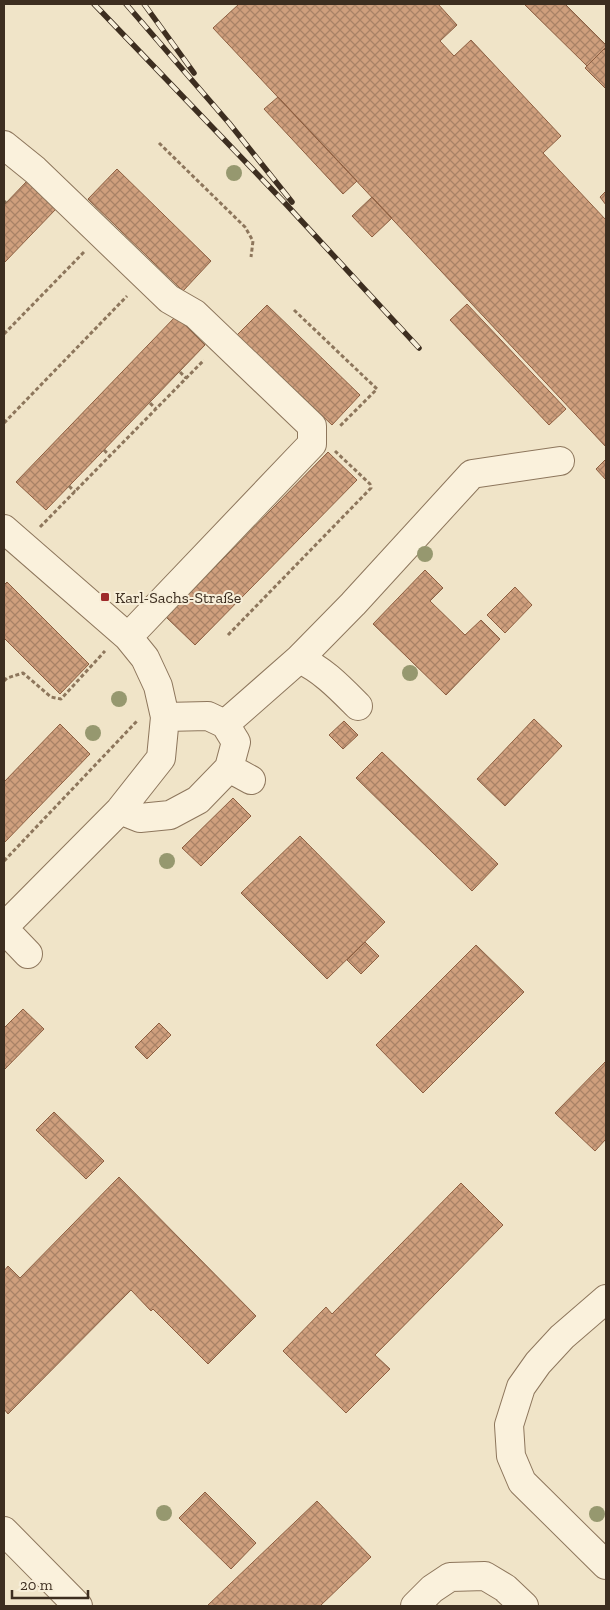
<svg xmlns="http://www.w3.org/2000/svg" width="610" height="1610" viewBox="0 0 610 1610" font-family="'Zilla Slab',serif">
<defs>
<pattern id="building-cross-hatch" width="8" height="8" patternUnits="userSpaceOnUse" patternTransform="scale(1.25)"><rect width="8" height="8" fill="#cf9f7d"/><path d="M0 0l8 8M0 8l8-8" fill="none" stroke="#a98266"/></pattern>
</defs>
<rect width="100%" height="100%" fill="#f0e4c8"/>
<path fill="url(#building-cross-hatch)" stroke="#8d5f41" d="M239,4H438L457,25L440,41L454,56L471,40L561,136L543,153L606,220V447L213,28Z
M524,4H565L606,45V47L587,66Z
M604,49L606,51V89L585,68Z
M278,97L357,181L343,194L264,109Z
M117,169L211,261L183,291L88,199Z
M27,181L56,209L4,263V205Z
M606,191V205L600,197Z
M372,197L392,218L372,237L352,216Z
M467,304L566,409L549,425L450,320Z
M267,305L360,395L332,425L237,335Z
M176,316L205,345L46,510L16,482Z
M328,452L357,480L195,645L166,617Z
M606,459V480L596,469Z
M425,570L443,588L430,601L465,635L481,620L500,639L446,695L373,624Z
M7,582L89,664L60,694L4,638V585Z
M515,587L532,605L505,633L487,615Z
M534,719L562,746L505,806L477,779Z
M344,721L358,735L343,749L329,735Z
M60,724L90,754L4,843V782Z
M382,752L498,864L472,891L356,778Z
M233,798L251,816L201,866L182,848Z
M300,836L385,922L327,979L241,893Z
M365,942L379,956L361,974L347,960Z
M476,945L524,992L423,1093L376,1045Z
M23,1009L44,1029L4,1070V1028Z
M159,1023L171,1035L147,1059L135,1047Z
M605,1062L606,1063V1139L595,1151L555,1113Z
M54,1112L104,1161L86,1179L36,1130Z
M119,1177L256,1316L208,1364L153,1309L151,1311L131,1290L8,1414L4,1409V1271L8,1266L20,1278Z
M461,1183L503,1225L375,1355L390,1369L346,1413L283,1351L326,1307L332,1314Z
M205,1492L256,1543L231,1569L179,1518Z
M317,1501L371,1557L320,1606H207Z"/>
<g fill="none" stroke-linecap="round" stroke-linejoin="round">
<g stroke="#8d765c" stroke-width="30">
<path id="minor" d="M4,145L35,170L169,299L195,314L312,426V444L128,637
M4,529L128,637L145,658L158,686L165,717L161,758L120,810L4,927
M299,659L353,604L472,474L560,461
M225,724L299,659C322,669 340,688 358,706
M229,768L251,780
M120,810L140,818L170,815L198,800L229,768L236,742L225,724L208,716L165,717
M4,929L28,954
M606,1299L562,1337L538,1363L521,1387L509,1425L511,1456L522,1482L606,1565
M4,1531L78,1606
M415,1606L432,1589L450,1577L485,1576L505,1588L524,1606"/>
</g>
<path stroke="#8d765c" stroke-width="3" stroke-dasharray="4 2.5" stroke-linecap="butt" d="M159,143L245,227L253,241L251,257
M4,201L6,203
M294,310L377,389L339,427
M4,334L84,252
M180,372L186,378
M150,403L156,409
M4,423L127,296
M104,450L110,456
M69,486L75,492
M40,527L204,360
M228,635L371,488L370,484L335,451
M4,681L7,678L23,673L51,697L61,699L105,651
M4,861L137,721"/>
<use href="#minor" stroke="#faf1dc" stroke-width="28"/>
<g stroke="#3d2e20" stroke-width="5.5">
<path id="rail" d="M94,4L284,202L419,348
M126,4L229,123L292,202
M144,4L194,73"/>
</g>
<use href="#rail" stroke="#f7eed8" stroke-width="4" stroke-dasharray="11" stroke-linecap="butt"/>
</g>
<g fill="#96986f">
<circle cx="234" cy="173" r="8"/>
<circle cx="425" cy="554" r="8"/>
<circle cx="410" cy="673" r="8"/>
<circle cx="119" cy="699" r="8"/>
<circle cx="93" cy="733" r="8"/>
<circle cx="167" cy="861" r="8"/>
<circle cx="164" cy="1513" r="8"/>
<circle cx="597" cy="1514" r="8"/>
</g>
<rect fill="#9e2a2b" stroke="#f7eed8" stroke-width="2" x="100" y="592" width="10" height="10" rx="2.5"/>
<g text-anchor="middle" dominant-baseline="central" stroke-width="4" stroke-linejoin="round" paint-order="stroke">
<g font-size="16" fill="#3d2e20" stroke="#f7eed8" text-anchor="start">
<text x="115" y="597">Karl-Sachs-Straße</text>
</g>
</g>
<rect width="610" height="1610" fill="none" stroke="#3d2e20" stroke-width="10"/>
<path d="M12 1590v8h76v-8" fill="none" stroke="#3d2e20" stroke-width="2.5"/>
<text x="20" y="1590" font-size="15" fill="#3d2e20" stroke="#f7eed8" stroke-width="4" paint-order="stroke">20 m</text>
</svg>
